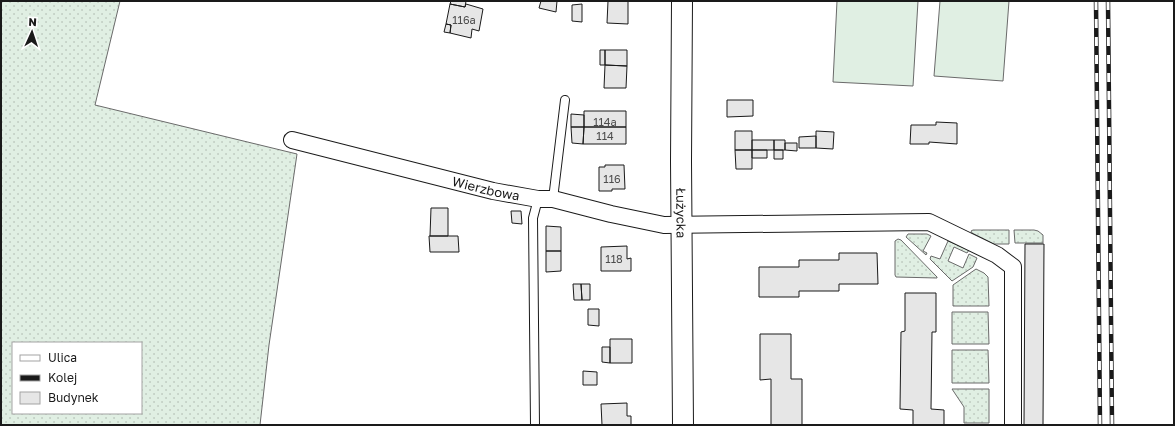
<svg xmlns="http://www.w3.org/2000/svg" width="1175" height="426" viewBox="0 0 1175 426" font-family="'Golos Text',sans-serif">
<defs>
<pattern id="grass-dots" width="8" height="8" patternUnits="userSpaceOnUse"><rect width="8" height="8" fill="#e0efe3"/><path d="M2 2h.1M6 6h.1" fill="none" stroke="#c0ccc2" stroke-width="1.8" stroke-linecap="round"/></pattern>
</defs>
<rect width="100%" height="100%" fill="#fff"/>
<path fill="url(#grass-dots)" stroke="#6a6a6a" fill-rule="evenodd" d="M1,1H120L95,105L297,154L269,345L260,425H1ZM13,343H141V413H13Z
M973,230H1009V244H994L972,233L971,231Z
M1014,230H1034L1038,231L1043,235V243H1015Z
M908,234H927L931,236L923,251L927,253L926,255L906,237Z
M898,239L901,240L937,277V278L896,277L895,275V241Z
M948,241L969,250L967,253L954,247L948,261L963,268L969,254L977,258L973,267L952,281L930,259L931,256L940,259Z
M976,269L984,273L988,277L989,306H953V285Z
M952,312H988L989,344H952Z
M952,350H988L989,383H952Z
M952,389H989V423H964V407Z"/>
<path fill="#e0efe3" stroke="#6a6a6a" d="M837,1H918L913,86L833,82Z
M940,1H1009L1003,81L934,76Z"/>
<path fill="#e6e6e6" stroke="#1a1a1a" d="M451,1H466L465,7L450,4Z
M541,1H557L556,12L539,8Z
M608,1H628V24L607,23Z
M450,4L465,7L466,4L483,9L479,31L472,29L471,38L450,33L451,25L446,24Z
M582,4V22L572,21V5Z
M446,24L451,25L450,33L444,32Z
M600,50H605V65H600Z
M605,50H627V66L605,65Z
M605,65L627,66L626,88H604Z
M727,100H753V116L727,117Z
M584,111H626V127H584Z
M571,114L584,115V127H571Z
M936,122L957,123V144L929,142V144H910L911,125H936Z
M571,127H584L583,144L572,143Z
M584,127H626V144H583Z
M735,131H752V150H735Z
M816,131L834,132L833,149L816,148Z
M816,136V148H799V137Z
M752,140H774V150H752Z
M774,140H785V150H774Z
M785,143H797V151L785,150Z
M735,150H752V169H736Z
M752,150H767V158H752Z
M774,150H783V159H774Z
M605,165H624L625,189H612V191H599V167H605Z
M431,208H448V236H430Z
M511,211H521L522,224L512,223Z
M546,226L561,227V251H546Z
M429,236H458L459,252H430Z
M1025,244H1044L1043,425H1024Z
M627,246V259L631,258V271H601V247Z
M546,251H561V271L546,272Z
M839,253H877L878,284H839V291H799V297H759V267H799V260H839Z
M573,284H581L582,300H574Z
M581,284H590V300H582Z
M905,293H936V332H932L931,409L944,410V425H913V410L900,409L901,332L905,331Z
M588,309H599V326L588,325Z
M760,334H791V379H802V425H771V379L760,380Z
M610,339H632V363H610Z
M602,347H610V363L602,362Z
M583,371L597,372V385H583Z
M627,403V416H631V425H602L601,404Z"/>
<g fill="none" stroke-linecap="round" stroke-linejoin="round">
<g stroke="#1a1a1a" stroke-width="10">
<path id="service" d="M553,199L565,100
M535,425L533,218L538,199"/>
</g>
<g stroke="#1a1a1a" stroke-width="18">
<g id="minor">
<path id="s1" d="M292,140L493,191L538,199H553L611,214L664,225L929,222L997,255L1013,267V425"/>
</g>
</g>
<g stroke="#1a1a1a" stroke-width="22">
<g id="tertiary">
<path id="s2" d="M682,1L681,161L683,425"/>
</g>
</g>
<use href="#service" stroke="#fff" stroke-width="8"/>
<use href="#minor" stroke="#fff" stroke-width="16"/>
<use href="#tertiary" stroke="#fff" stroke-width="20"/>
<g stroke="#1a1a1a" stroke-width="4.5">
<path id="rail" d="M1096,1L1100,425
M1108,1L1112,425"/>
</g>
<use href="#rail" stroke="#fff" stroke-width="3" stroke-dasharray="9" stroke-linecap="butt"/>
</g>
<g text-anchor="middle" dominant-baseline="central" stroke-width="3" stroke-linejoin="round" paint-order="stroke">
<g font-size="11" fill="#4d4d4d">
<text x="464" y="19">116a</text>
<text x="605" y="121">114a</text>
<text x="605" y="135">114</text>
<text x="612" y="178">116</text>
<text x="614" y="258">118</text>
</g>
<g font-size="13" fill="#1a1a1a" stroke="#fff">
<text stroke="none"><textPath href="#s1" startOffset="200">Wierzbowa</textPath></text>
<text stroke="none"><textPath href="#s2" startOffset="212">Łużycka</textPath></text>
</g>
</g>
<rect width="1175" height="426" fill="none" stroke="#1a1a1a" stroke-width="4"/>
<rect x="12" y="342" width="130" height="72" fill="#ffffff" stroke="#a3a3a3"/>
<rect x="20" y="355" width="20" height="6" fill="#ffffff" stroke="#a3a3a3"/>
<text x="48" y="362" font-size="12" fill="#1a1a1a">Ulica</text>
<rect x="20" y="375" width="20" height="6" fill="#1a1a1a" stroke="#a3a3a3"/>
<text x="48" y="382" font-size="12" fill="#1a1a1a">Kolej</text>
<rect x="20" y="392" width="20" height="12" fill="#e6e6e6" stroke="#a3a3a3"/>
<text x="48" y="402" font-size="12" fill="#1a1a1a">Budynek</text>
<g transform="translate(32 32) rotate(3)" stroke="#ffffff" stroke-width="3" paint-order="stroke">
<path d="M0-3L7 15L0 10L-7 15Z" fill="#1a1a1a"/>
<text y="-6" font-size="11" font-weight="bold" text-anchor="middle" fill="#1a1a1a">N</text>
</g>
</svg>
